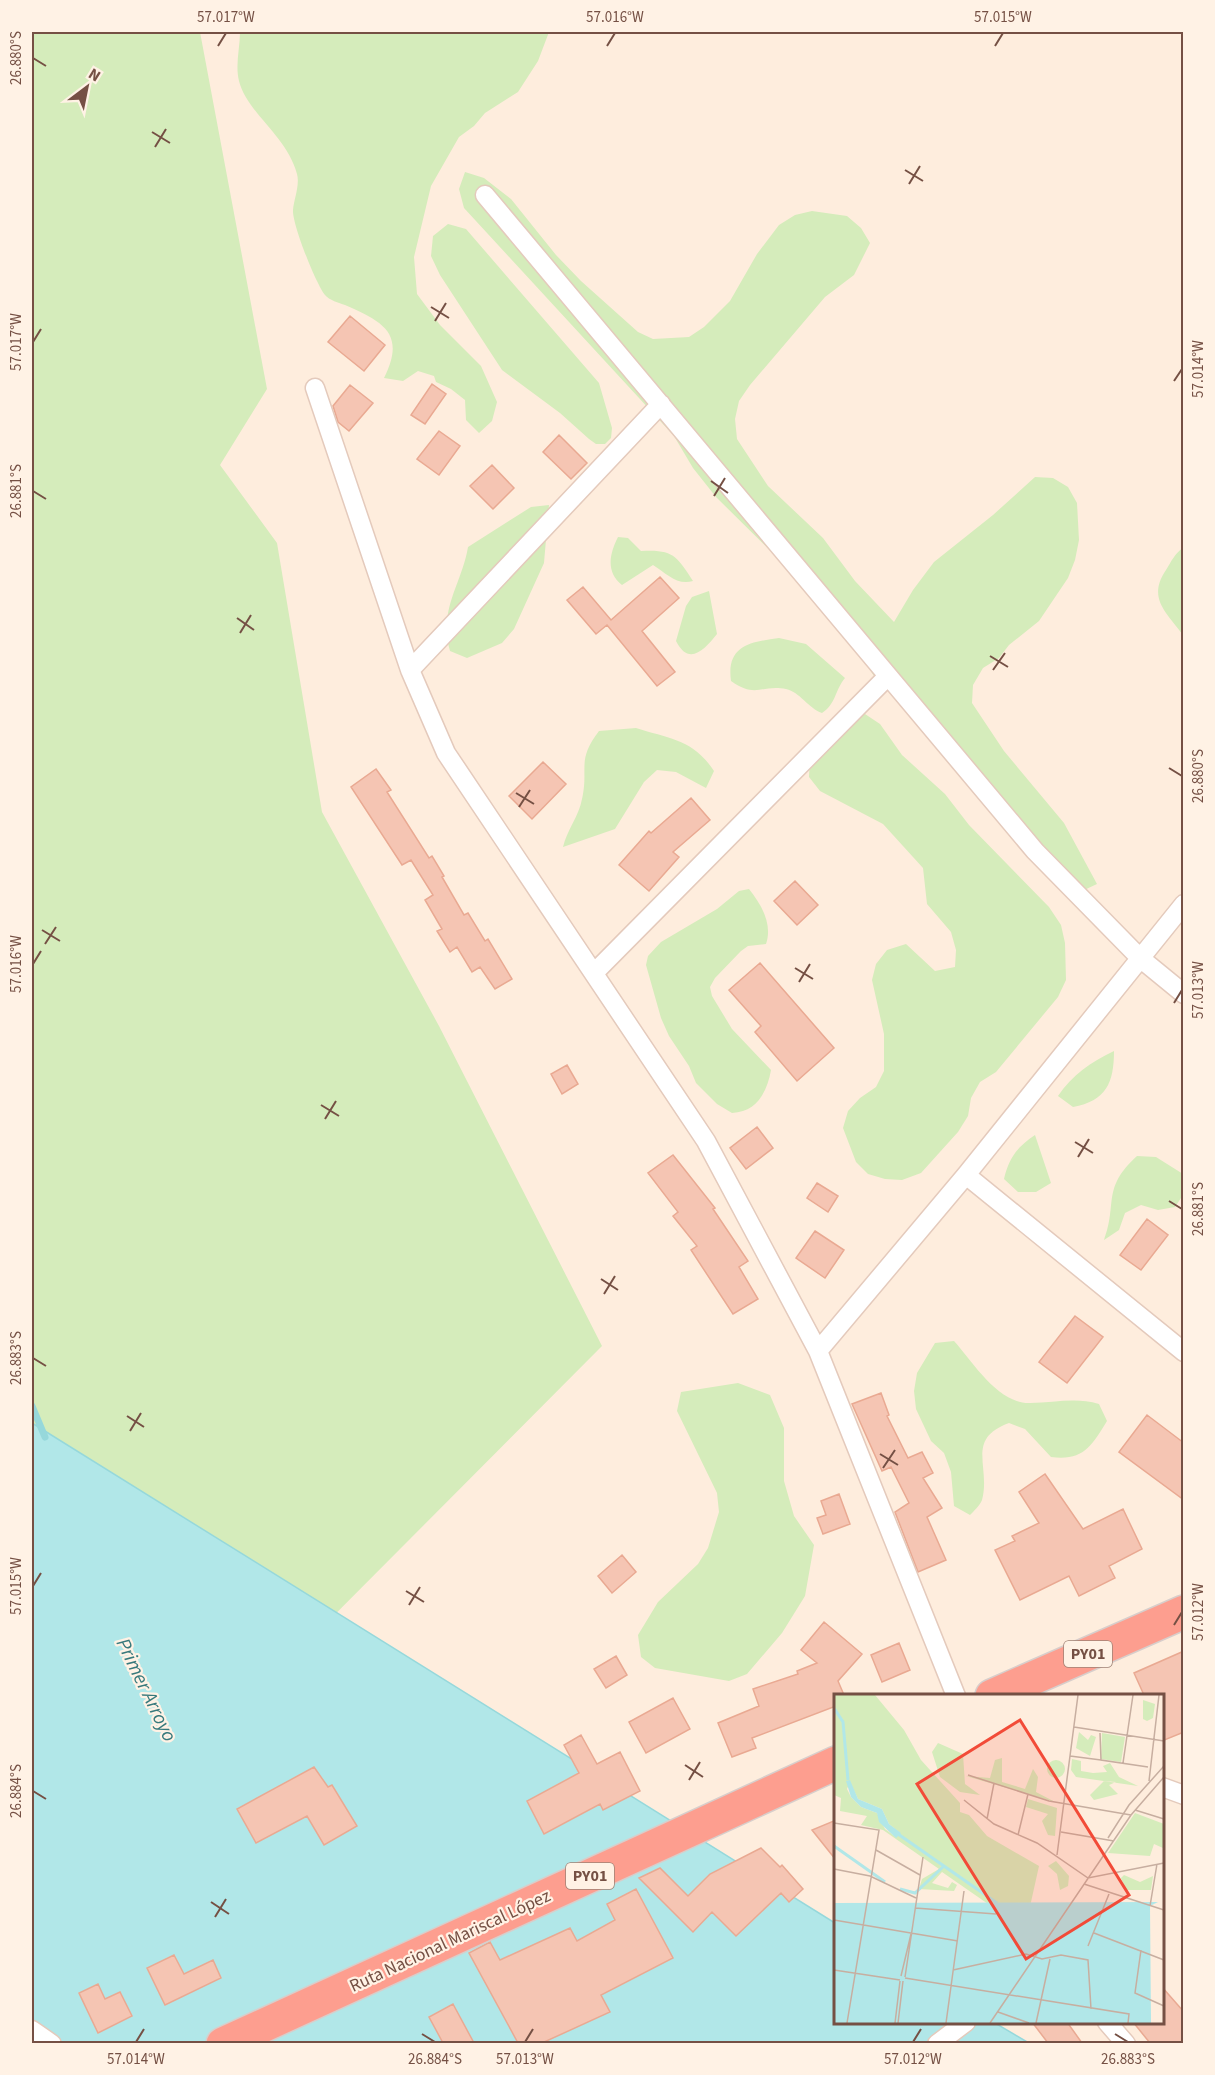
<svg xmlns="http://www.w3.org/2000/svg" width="1215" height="2075" viewBox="0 0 1215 2075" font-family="'Source Sans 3',sans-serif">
<rect width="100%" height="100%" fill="#feeddd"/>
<path fill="#d5ecbb" d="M32,32H200L267,389L220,465L277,543L322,812L439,1026L602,1346L210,1740L32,1538Z
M240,32H549L538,61L518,92L485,113L474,126L459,137L431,186L414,257L417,294L440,325L481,366L497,402L492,421L479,433L466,420L465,400L451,389L436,382L434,376L418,371L403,381L384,378C406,334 384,322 345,305C339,303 329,300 325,295C316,284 292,224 293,210C294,199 300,185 297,174C287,136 247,113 239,81C235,65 240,48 240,32Z
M465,172L484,178L511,199L556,255L581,281L638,332L653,339L689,337L704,327L730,301L757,254L779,225L795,215L812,211L847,216L861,228L870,243L854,275L825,297L750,385L739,401L735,419L737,439L768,486L823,538L855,581L894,622L913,590L934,562L993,515L1035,477L1053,478L1068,487L1077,503L1079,540L1075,560L1068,578L1039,621L1009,645L999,658L983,668L973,685L972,703L1004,751L1064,823L1097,884L1080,892L922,720L878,682L846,634L812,592L716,497L693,468L674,436L464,208L459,189Z
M448,224L466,229L599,383L612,428L611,438L605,444H596L589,439L560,413L502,370L440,275L431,256L433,236Z
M549,505L544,563L514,629L502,643L467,658L450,651C438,609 462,584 468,547L531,507Z
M618,537L628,538L641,551C673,549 677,556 693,581C677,586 666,573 653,565L622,585C606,572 609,555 618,537Z
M1183,548V635C1166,612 1147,598 1166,570C1171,562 1175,553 1183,548Z
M709,591L717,634C705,649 689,667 676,641L686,606L692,597Z
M779,638L806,644L845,678C835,690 836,704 822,713C808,708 800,692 786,689C762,684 756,699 731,681C726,645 751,642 779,638Z
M865,714L880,724L902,755L945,794L969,825L1049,907L1061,925L1065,943L1066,980L1058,997L996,1072L980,1082L971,1098L968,1116L958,1132L921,1173L902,1180L885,1179L868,1174L856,1162L843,1128L848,1111L860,1098L876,1087L884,1071V1034L872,980L876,964L887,950L906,944L935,971L955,967L956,950L951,932L927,904L923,868L883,824L820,791L809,777L810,758L829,724Z
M636,728C670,739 693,739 714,771L706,788L676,772L657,770L644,782L615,829L563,847C567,830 579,816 582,799C589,768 576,761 599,731Z
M749,889C761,904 773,924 766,944L748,946L741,951L715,978L710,987L712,996L732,1029L771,1070C767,1092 757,1112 732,1113L717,1104L696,1083L689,1066L669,1036L661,1018L646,965L648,956L661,942L717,909L739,891Z
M1114,1051C1114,1083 1106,1101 1073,1107L1058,1096C1072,1075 1091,1062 1114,1051Z
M1035,1135L1051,1183L1036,1192H1018L1004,1179C1009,1158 1017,1147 1035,1135Z
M1137,1156L1156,1157L1183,1174V1195L1175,1207L1158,1210L1141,1205L1125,1213L1119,1230L1104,1240C1118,1203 1101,1189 1137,1156Z
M954,1341C973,1362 998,1404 1030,1403C1055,1403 1075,1397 1099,1404L1107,1421C1091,1447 1083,1461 1051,1457L1025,1429L1009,1423C965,1439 991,1467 982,1500C980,1505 974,1511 970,1515L954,1506L951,1472L944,1453L931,1441L916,1409L914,1391L917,1373L935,1343Z
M738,1383L770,1395L784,1428V1481L794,1516L814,1545L805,1596L782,1633L747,1674L729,1681L655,1668L641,1657L638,1635L658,1602L698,1564L708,1548L719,1512L717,1493L677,1411L681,1392Z"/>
<path fill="#b1e7e8" stroke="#96d8db" stroke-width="1.5" d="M32,1423L835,1923L836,2022L995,2023L1029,2043H32Z"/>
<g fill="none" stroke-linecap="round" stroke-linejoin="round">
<path stroke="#96d8db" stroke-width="7" d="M32,1406L45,1437"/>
</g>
<path fill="#f5c5b3" stroke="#e9a992" stroke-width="1.5" d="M350,316L385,345L364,371L328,342Z
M432,384L446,394L425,424L411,415Z
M350,385L373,403L349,431L338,422L333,406Z
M439,431L460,446L439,475L417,459Z
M559,435L587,463L571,479L543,452Z
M492,465L514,488L493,509L470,486Z
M660,577L679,598L642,631L675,672L657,686L607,625L596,634L567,600L583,587L611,620Z
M543,762L566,784L532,819L509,796Z
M376,769L391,790L387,792L429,858L432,856L444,876L442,877L464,915L468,913L485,941L488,939L512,979L495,989L480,967L472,972L457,947L450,952L437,931L442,929L425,900L433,895L411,860L402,865L351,787Z
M691,798L710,820L673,852L679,857L649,891L619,865L649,831L651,833Z
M795,881L818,905L797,925L774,901Z
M760,963L834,1048L797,1081L755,1032L761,1026L729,990Z
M567,1065L578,1084L562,1094L551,1074Z
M757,1127L773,1148L746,1169L730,1148Z
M673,1155L715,1208L713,1209L748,1261L739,1267L758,1299L733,1314L691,1250L697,1246L673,1216L678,1212L648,1173Z
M817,1183L838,1196L828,1212L807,1198Z
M1147,1219L1168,1235L1141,1270L1120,1255Z
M815,1231L844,1250L825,1278L796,1258Z
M1075,1316L1103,1337L1067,1383L1039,1362Z
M881,1393L889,1415L887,1416L908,1458L922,1452L933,1473L923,1478L942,1508L927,1517L946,1560L918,1572L895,1512L909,1503L891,1467L882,1471L852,1404Z
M1147,1415L1184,1443V1500L1119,1452Z
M1045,1474L1083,1529L1123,1509L1142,1549L1109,1566L1115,1578L1079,1596L1069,1576L1020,1600L995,1550L1015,1541L1012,1536L1039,1523L1019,1492Z
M839,1494L850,1524L823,1534L817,1518L826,1515L821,1501Z
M622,1555L636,1572L612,1593L598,1576Z
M824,1622L862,1654L838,1681L844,1695H836V1706L752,1738L756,1748L732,1757L718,1723L759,1706L753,1689L798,1674L797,1671L817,1663L801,1650Z
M899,1643L910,1670L882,1682L871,1655Z
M1184,1651V1732L1162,1741V1695H1144L1134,1673Z
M616,1656L627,1675L606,1688L594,1669Z
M673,1698L690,1729L646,1753L629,1722Z
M581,1735L597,1764L620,1752L640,1791L603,1810L600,1804L544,1834L527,1801L579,1773L564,1745Z
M314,1767L328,1787L332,1785L357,1826L324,1845L307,1816L256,1843L237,1809Z
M836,1820V1860L812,1830Z
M761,1848L780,1867L782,1865L803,1889L789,1902L781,1893L736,1936L712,1912L693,1932L639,1878L660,1868L688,1896L710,1874Z
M636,1889L673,1958L601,1995L610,2012L542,2043H518L469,1953L490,1942L500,1960L570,1928L577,1941L615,1920L607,1904Z
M174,1955L184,1974L213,1960L221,1978L165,2005L147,1968Z
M98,1984L105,1999L120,1992L132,2016L98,2033L79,1993Z
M1162,1987L1184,2012V2043H1150L1133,2022H1162Z
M453,2004L474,2043H443L429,2017Z
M1032,2022H1067L1082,2043H1048Z"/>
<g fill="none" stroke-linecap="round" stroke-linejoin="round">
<g stroke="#e4cabc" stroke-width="21">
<path id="street" d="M485,195L1035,851L1140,958L1184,994
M315,388L410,670L446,753L706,1141L818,1351L956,1696
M410,670L661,404
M594,973L888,676
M966,1175L1184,1352
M818,1351L966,1175L1184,904
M1162,1787L1184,1795
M1107,2022L1126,2044
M32,2030L52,2044
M937,2044L966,2022"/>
</g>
<g stroke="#d8cecb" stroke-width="36">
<path id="highway" d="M992,1696L1184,1612
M223,2044L836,1763"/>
</g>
<use href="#street" stroke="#fff" stroke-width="18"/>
<use href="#highway" stroke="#fd9e8f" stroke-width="33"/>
</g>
<path fill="none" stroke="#755044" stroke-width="2" d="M218,46L226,33M607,46L615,33M995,46L1003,33M33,58L46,66M152,132L170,143M155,147L166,129M905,170L923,181M909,184L920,166M431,307L449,318M435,321L446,303M33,342L41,329M1174,381L1182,369M711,481L728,493M33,491L46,499M714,496L725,478M237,618L254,630M240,633L251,615M990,656L1008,667M993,670L1005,653M1169,768L1182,776M516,793L534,804M519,807L530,790M42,930L60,941M45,944L56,927M33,964L41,951M795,968L813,979M799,982L810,964M1174,1003L1182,990M321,1105L339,1116M325,1119L336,1101M1075,1142L1093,1153M1078,1157L1089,1139M1169,1201L1182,1209M601,1279L618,1290M604,1294L615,1276M33,1358L46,1366M127,1416L144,1427M130,1431L141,1413M880,1454L898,1465M883,1468L895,1450M33,1586L41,1573M406,1591L424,1602M409,1605L420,1587M1174,1625L1182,1612M685,1765L703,1777M689,1780L700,1762M33,1791L46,1799M211,1902L229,1914M215,1917L226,1899M422,2034L435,2042M1115,2034L1128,2042M136,2042L144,2029M525,2042L533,2029M913,2042L921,2029"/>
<g text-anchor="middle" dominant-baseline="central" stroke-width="4.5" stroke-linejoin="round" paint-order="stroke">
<g fill="#fff2e5" stroke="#9e8174" stroke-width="1.5">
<rect x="1064" y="1641" width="48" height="26" rx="4.5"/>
<rect x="566" y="1863" width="48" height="26" rx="4.5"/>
</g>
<g font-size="16" font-weight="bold" fill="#755044">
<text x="1088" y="1654">PY01</text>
<text x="590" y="1876">PY01</text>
</g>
<g font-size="18" fill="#755044" stroke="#fff2e5">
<text transform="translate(450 1941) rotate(-25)">Ruta Nacional Mariscal López</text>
</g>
<g font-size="20" font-style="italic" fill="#37797c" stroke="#fff2e5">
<text transform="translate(146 1690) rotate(64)">Primer Arroyo</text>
</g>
</g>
<g transform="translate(834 1694)">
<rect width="330" height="330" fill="#feeddd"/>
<path d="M0,1H41L70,36L87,66L126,109V118L135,121L153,142L205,172L193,226L157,212L108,178L98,189L114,194L118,188L123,191L120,197L85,195L88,185L105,175L49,136L27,131L33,122L6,117L7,104L0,101ZM16,88L24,105L48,115L55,130L66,139L62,143L51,135L43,119L27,113L17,103L13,95ZM309,6L321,10L319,24L313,27L309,25ZM245,38L254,46L257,41L262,43L256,62L242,54ZM268,39L291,43L287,68L267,65ZM104,49L129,60L131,90L146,101L126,98L106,83L98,58ZM168,64V88L191,95L199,75L204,83L202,98L221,108L132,82L156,84L161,66ZM238,65L247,67V77L259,79L273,78L269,72L276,69L285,83L304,92L242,83L237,76ZM213 75a9 9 0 1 1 18 0a9 9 0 1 1-18 0ZM270,87L282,88L275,91L284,100L260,106L256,101ZM194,105L223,114L221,142L214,141L208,127L214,120L192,113ZM301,119L330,130L329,154L320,150L316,162L274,159ZM222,167L235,182L234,192L226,196L223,180L214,172ZM290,181L306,188L319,182L317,196H292L287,184Z" fill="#d5ecbb" fill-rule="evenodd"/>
<path d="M16,86L24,105L48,115L55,130L67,139L62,144L45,128L43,119L27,113L17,103L12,87ZM324,208L316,212L317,329H0V209Z" fill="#b1e7e8"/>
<path fill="none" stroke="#b1e7e8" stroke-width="3" d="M0,14L9,28L14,86M64,140L163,209M0,152L51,188M66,195L81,199L110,172"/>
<path fill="none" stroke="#c7aea0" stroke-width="1.5" d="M240,33L330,47M266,39L267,66L314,73M236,62L267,66M289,69L299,1M134,81L215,107L297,121M315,87L325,1M130,106L160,130L203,149L254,184L330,169M301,116L330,125M153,125L160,89M0,129L45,136L13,329M227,138L280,147M184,141L194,100M274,144L295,111L330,72M42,156L86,181M223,161L244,1M0,175L36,182L82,204M250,190L330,216M316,212L323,170M81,214L162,220M0,226L124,247M260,239L330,266M254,252L275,200M307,256L301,299L330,312M0,276L66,286M119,276L192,260L208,265L227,261L254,266L257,315M67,282L77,240M71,283L89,163M71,284L295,320L294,329M164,318L195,329M61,329L66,287M64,329L69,287M112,329L130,197M156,329L297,121L330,83M202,329L216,265"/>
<path fill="#f24b38" fill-opacity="0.15" stroke="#f24b38" stroke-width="3" d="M186,26L295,201L192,265L83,90Z"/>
<rect width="330" height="330" fill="none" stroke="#755044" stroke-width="3"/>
</g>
<rect width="1215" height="2075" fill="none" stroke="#fff2e5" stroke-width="66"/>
<g transform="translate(87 87) rotate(32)" stroke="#fff2e5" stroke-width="4.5" paint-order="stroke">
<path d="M0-4.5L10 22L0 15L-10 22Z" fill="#755044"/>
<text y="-9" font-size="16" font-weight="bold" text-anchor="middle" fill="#755044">N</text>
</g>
<rect x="33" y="33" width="1149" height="2009" fill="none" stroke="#755044" stroke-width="2"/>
<g font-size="15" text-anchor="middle" fill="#755044">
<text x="226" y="22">57.017°W</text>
<text x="615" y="22">57.016°W</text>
<text x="1003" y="22">57.015°W</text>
<text transform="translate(16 58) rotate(-90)" y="5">26.880°S</text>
<text transform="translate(16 342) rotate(-90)" y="5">57.017°W</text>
<text transform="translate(1198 369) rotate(-90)" y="5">57.014°W</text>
<text transform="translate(16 491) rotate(-90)" y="5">26.881°S</text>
<text transform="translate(1198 776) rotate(-90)" y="5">26.880°S</text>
<text transform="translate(16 964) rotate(-90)" y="5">57.016°W</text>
<text transform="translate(1198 990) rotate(-90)" y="5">57.013°W</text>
<text transform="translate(1198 1209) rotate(-90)" y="5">26.881°S</text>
<text transform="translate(16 1358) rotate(-90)" y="5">26.883°S</text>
<text transform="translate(16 1586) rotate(-90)" y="5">57.015°W</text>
<text transform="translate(1198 1612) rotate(-90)" y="5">57.012°W</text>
<text transform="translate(16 1791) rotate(-90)" y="5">26.884°S</text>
<text x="136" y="2064">57.014°W</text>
<text x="435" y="2064">26.884°S</text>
<text x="525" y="2064">57.013°W</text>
<text x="913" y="2064">57.012°W</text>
<text x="1128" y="2064">26.883°S</text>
</g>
</svg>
